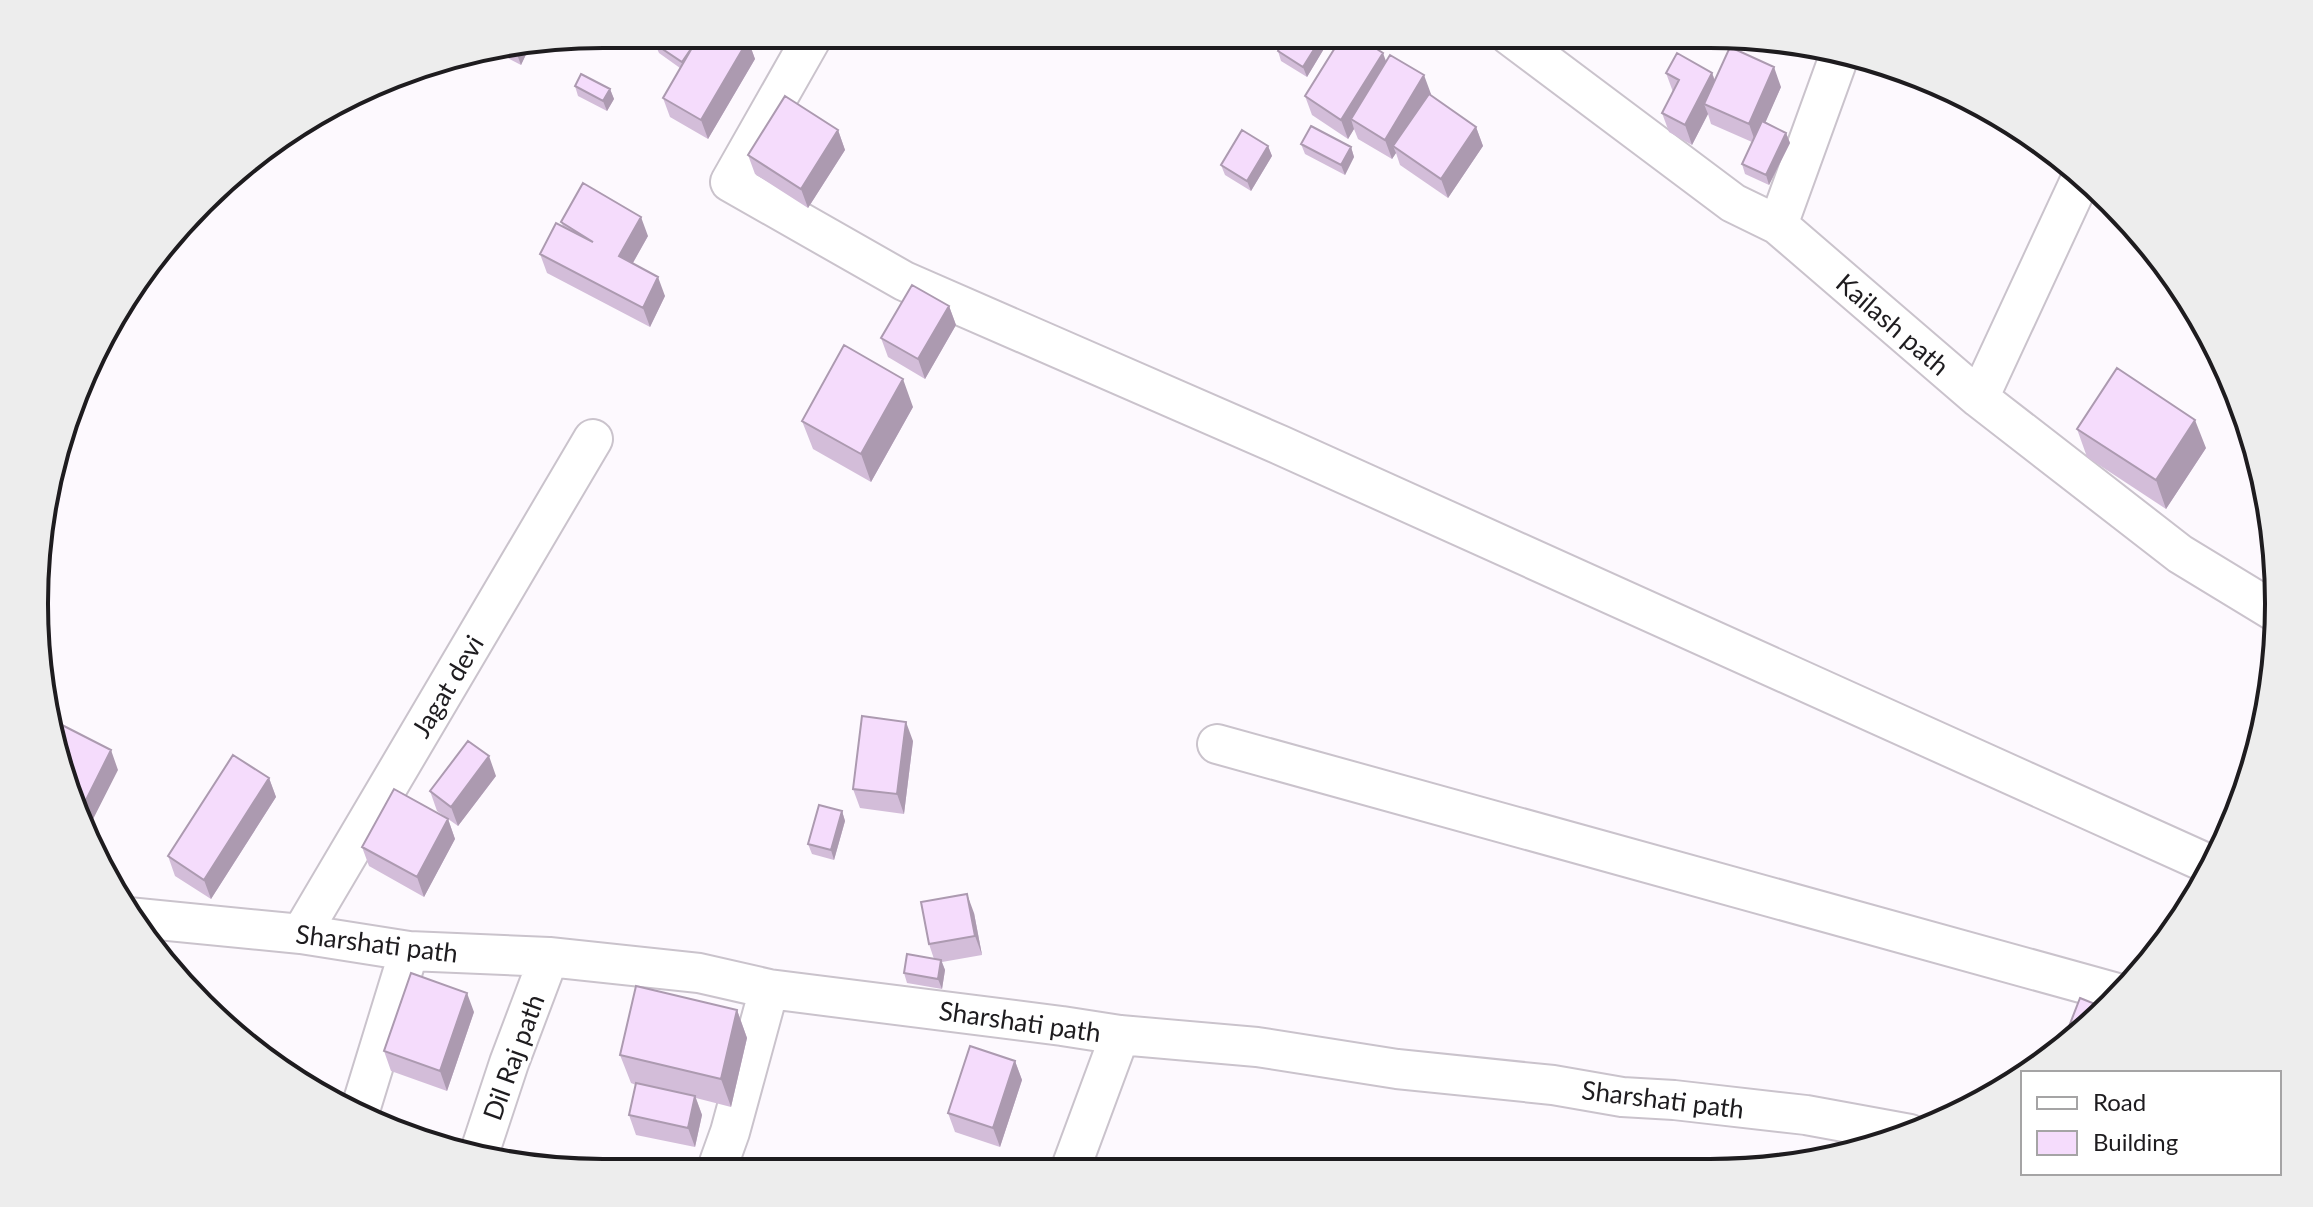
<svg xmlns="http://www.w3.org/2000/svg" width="2313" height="1207" viewBox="0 0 2313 1207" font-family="Lato,sans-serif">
<rect width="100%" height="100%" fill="#fdf9fe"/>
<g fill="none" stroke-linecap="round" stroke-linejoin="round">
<g stroke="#cac3cc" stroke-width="42">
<path id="minor" d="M814,34L730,182L904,281L1280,445L2213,866
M1509,35L1733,203L1778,225L1979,398L2180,554L2277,613
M1778,225L1841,51
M1979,398L2082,176
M1217,744L2121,994
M128,917L301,934L409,951L549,957L699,973L769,989L1062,1026L1120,1035L1257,1047L1397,1069L1553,1085L1622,1097L1674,1100L1806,1115L1910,1134
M301,934L593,439
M358,1117L409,951
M478,1157L509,1063L549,957
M1070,1170L1120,1035
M716,1171L730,1132L769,989"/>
</g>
<use href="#minor" stroke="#fff" stroke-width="38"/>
</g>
<path fill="#d3bdd9" d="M690,34H738L748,40L755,59L708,139L670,117L663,98L680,68L659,53L655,44L690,35Z
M1287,35H1325L1328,42L1307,77L1281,61L1278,51Z
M1574,35H1593L1590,42Z
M530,46L521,65L496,52Z
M1386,61L1431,94L1430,95L1476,127L1483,146L1448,198L1400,165L1396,153L1392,159L1358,139L1354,129L1348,139L1312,115L1305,96Z
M1666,73H1712L1715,80L1781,87L1765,122L1786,133L1790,143L1769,185L1745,174L1742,164L1752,142L1711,124L1708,114L1692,145L1669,132L1662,113L1673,92Z
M575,86L610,89L614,99L607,111L578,96Z
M838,130L845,150L808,208L755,174L748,155Z
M1301,144L1351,147L1354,157L1345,175L1305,154Z
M1268,146L1272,156L1251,191L1225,175L1221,165Z
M561,222L648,236L633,263L665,296L650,327L547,273L540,254L563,226Z
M949,306L956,325L925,379L888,357L881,338Z
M913,407L871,482L813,449L802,421Z
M2077,429L2206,448L2166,509L2087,457Z
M913,741L904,814L860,808L853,789Z
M496,776L458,826L437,811L430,791Z
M269,778L276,797L211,899L175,876L168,856Z
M842,811L845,821L834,860L812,854L808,844Z
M448,819L455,839L424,897L369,866L362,847Z
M974,913L982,955L942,962L945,970L942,989L907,983L904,973L934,959L929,944Z
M737,1010L747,1038L731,1107L696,1098L702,1115L695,1147L636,1135L629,1115L636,1085L631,1083L620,1055Z
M474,1012L447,1091L391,1071L384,1051Z
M1015,1061L1022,1080L1000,1147L955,1132L948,1113Z"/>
<path fill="#ac9ab0" d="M1323,35H1325L1328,42L1307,77L1303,67Z
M748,40L755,59L708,139L701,120Z
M530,46L521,65L515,49Z
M1383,53L1390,72L1351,119L1354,129L1348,139L1341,120Z
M1774,67L1781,87L1756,144L1749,124Z
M1712,73L1719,93L1704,104L1708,114L1692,145L1685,125Z
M1424,75L1431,94L1398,149L1393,146L1396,153L1392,159L1385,140Z
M610,89L614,99L607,111L603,101Z
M1476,127L1483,146L1448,198L1441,179Z
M838,130L845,150L808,208L801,189Z
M1786,133L1790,143L1769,185L1766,175Z
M1268,146L1272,156L1251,191L1247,181Z
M1351,147L1354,157L1345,175L1341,165Z
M641,217L648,236L626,275L619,256Z
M658,277L665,296L650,327L643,308Z
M949,306L956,325L925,379L918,359Z
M903,379L913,407L871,482L861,454Z
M2195,420L2206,448L2166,509L2156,480Z
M906,722L913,741L904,814L897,794Z
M111,750L118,770L85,835L77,818Z
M489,756L496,776L458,826L451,807Z
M269,778L276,797L211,899L204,880Z
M842,811L845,821L834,860L831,850Z
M448,819L455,839L424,897L417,877Z
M967,894L974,913L982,955L975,936Z
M941,960L945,970L942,989L938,979Z
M467,993L474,1012L447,1091L440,1071Z
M737,1010L747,1038L731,1107L721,1079Z
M1015,1061L1022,1080L1000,1147L993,1128Z
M695,1096L702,1115L695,1147L688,1128Z"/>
<path fill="#f5dcfc" stroke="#ac9ab0" stroke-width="2" d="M662,34H688L697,40L682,62L655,44Z
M700,34H738L748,40L701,120L663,98Z
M1287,35H1323L1303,67L1278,51Z
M1343,35H1355L1383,53L1341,120L1305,96Z
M1730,47L1774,67L1749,124L1704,104Z
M1677,53L1712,73L1685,125L1662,113L1679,80L1666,73Z
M1390,55L1424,75L1385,140L1351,119Z
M581,74L610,89L603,101L575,86Z
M1429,94L1476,127L1441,179L1393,146Z
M785,96L838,130L801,189L748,155Z
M1762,121L1786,133L1766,175L1742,164Z
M1311,126L1351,147L1341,165L1301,144Z
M1242,130L1268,146L1247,181L1221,165Z
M583,183L641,217L619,256L658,277L643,308L540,254L556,223L593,242L561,222Z
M912,285L949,306L918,359L881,338Z
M844,345L903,379L861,454L802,421Z
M2117,368L2195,420L2156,480L2077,429Z
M862,716L906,722L897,794L853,789Z
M60,724L111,750L77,818L56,731Z
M468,741L489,756L451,807L430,791Z
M233,755L269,778L204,880L168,856Z
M394,789L448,819L417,877L362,847Z
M819,805L842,811L831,850L808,844Z
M967,894L975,936L929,944L921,902Z
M907,954L941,960L938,979L904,973Z
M411,973L467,993L440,1071L384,1051Z
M636,986L737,1010L721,1079L620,1055Z
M2080,998L2105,1008L2061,1047Z
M970,1046L1015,1061L993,1128L948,1113Z
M636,1083L695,1096L688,1128L629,1115Z"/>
<g text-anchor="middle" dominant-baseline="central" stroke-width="6" stroke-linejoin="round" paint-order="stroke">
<g font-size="26" fill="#1e1c1f" stroke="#fff">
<text transform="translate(1893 324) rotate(41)">Kailash path</text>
<text transform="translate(447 686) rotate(-59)">Jagat devi</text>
<text transform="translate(377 943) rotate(7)">Sharshati path</text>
<text transform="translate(1020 1021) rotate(8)">Sharshati path</text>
<text transform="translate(513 1057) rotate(-70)">Dil Raj path</text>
<text transform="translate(1663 1099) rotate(7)">Sharshati path</text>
</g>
</g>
<path d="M0 0H2313V1207H0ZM603 48H1710A555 555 0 0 1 2265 603V604A555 555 0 0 1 1710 1159H603A555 555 0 0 1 48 604V603A555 555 0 0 1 603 48Z" fill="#ededed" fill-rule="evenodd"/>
<path fill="none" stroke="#1e1c1f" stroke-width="4" d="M603 48H1710A555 555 0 0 1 2265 603V604A555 555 0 0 1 1710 1159H603A555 555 0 0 1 48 604V603A555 555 0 0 1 603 48Z"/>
<rect x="2021" y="1071" width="260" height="104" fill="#ffffff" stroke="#a5a4a5" stroke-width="2"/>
<rect x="2037" y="1097" width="40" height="12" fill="#ffffff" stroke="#a5a4a5" stroke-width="2"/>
<text x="2093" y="1111" font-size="24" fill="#1e1c1f">Road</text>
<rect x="2037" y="1131" width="40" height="24" fill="#f5dcfc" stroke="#a5a4a5" stroke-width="2"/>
<text x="2093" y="1151" font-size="24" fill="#1e1c1f">Building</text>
</svg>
